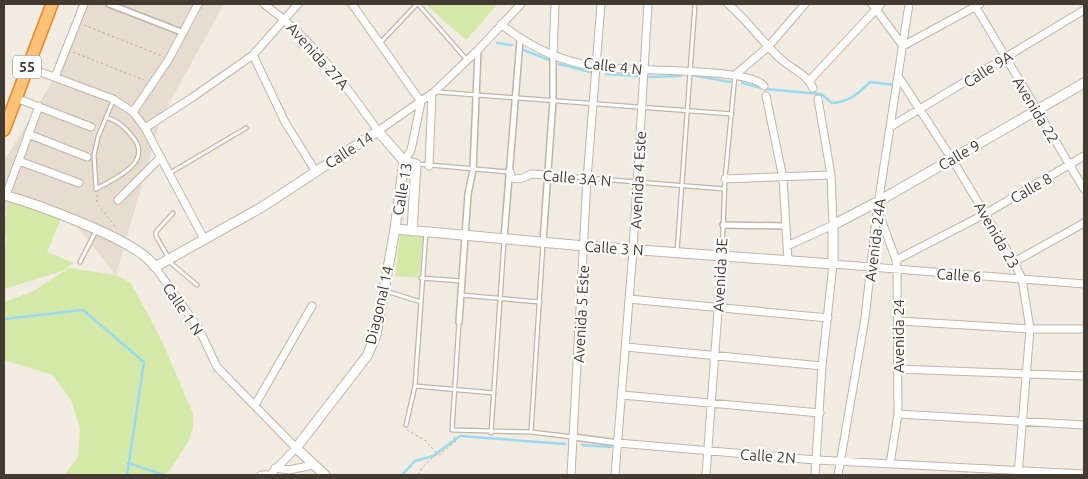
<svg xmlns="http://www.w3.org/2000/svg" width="1088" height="479" viewBox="0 0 1088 479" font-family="Ubuntu,sans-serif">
<rect width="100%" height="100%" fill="#f2ebe1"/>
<path fill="#e6dccf" d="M83,4H224L161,118L116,275L71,219L4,212V161L55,77Z"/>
<path fill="#d4e9a7" d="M425,4H498L466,40Z
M10,201L61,219L47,252L74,263L62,271L4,289V257L7,236L4,235V222Z
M400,235L423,237L419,278L395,276Z
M69,268L116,275L131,283L162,341L193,414V428L188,442L171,469L164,475H64L78,457L80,428L71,400L53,375L4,360V302L32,292Z"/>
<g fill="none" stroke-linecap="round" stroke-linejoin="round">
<path stroke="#99daf3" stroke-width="2.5" d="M497,43L512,45
M521,49L552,61
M559,64L590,72
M606,74L638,76
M692,75L730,82
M649,77L681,76
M742,83L765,89L821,94L832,103C849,102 858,94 870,82L895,85
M4,319L83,310L144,362L127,475
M582,445L611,447
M128,463L164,475
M402,475L415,461L433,456L460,436L565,444"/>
<g stroke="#c0b4a7" stroke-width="5.5">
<path id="service" d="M418,4L467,60
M381,42L417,4
M437,92L732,114
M418,164L509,172
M170,173L246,128
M549,175L725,189
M96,188L94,155L98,137L113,101
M96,189C118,177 155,161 131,135C123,125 117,121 106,117
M173,213L156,232V236L172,264L197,285
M677,252L695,4
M722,255L725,179L735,75
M80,262L96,231
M421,278L462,281
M386,291L421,302
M461,295L540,302
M459,322L452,430L531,432L573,437
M415,386L494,393
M406,425L415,386L426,232
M531,432L543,243
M491,433L504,241"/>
</g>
<g stroke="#c0b4a7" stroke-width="8">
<path id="pedestrian" d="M109,4L184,33
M723,225L786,226
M504,239L520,40
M543,242L553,100V56
M459,322L468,194L473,170L478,50
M574,437L618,443"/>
</g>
<g stroke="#c0b4a7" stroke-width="9">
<path id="minor" d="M264,4C311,38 345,84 378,131L434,92L478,50L521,4
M352,4L421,102L411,150L404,161
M728,4C748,20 762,43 782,60C793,70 807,74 813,88
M872,4L903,46L980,4
M974,4L1084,189
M501,24C529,47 562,62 598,67C628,72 749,67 764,86
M253,55L285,122L316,172
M553,56L555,4
M27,67L113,99L133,112L145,128L204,239
M735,75L768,47L805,4
M898,76L952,159L1014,262L1022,279L1030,329L1018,475
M55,77L84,4
M810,80L881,4
M766,96L783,178L788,261
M16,98L91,127
M133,112L169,59L198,4
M890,127L1084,10
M145,128L193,97L253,55L298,4
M28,134L87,157
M19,161L79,183
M429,166L432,94
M510,172L512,178C520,180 525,178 531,174L548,175
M725,179L831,175
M6,195L39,106
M118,200L161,157
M878,211L896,260L897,269L898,414L890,464
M787,246L833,225L831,175L818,99
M896,260L985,214L1084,156
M1014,262L1084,223
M155,267L199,329L217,367L296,448L270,475H261
M629,299L828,318
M899,321L1030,329H1084
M626,347L822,366
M897,369L1084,376
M622,395L820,413
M255,405L312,306
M898,414L1084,425
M618,443L816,460L1084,474
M275,468L289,470L313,465
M571,475L587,179L601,4
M615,475L633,250L648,4
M706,475L722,256
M815,475L822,366L833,264L1084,284
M838,475L865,318L877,211L909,4"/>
</g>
<g stroke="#c0b4a7" stroke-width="11">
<path id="tertiary" d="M404,161L416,164L412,231
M4,195C36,204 140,241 155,267L262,207L378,131L404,161
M395,229L585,246L833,264V225L879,201L1084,83
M325,475L296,448L367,356L376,335L395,229L404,161"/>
</g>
<g stroke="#e3862a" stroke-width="14">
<path id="trunk" d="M4,130L52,4"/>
</g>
<path stroke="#c0aa94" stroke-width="1" stroke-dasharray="2.5 2.5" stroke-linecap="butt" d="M84,25L162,56
M73,52L144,80
M97,195V203L117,229
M407,430L426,441L438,455
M418,475L422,468L435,455H439L456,441L453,435"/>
<use href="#service" stroke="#fff" stroke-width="3"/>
<use href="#pedestrian" stroke="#fff" stroke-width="5"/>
<use href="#minor" stroke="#fff" stroke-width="7"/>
<use href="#tertiary" stroke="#fff" stroke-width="9"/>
<use href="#trunk" stroke="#ffc276" stroke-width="11"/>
</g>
<g text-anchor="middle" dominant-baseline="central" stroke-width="4.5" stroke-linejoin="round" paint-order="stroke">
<rect fill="#fff" stroke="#7b7570" stroke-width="1" x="13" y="55.5" width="28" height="23" rx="4"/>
<g font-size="14" font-weight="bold" fill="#433a32">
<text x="27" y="67">55</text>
</g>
<g font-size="15" fill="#433a32" stroke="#fff">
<text transform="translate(318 56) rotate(48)">Avenida 27A</text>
<text transform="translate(613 66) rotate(7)">Calle 4 N</text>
<text transform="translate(988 69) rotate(-32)">Calle 9A</text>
<text transform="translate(1036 110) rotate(59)">Avenida 22</text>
<text transform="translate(349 150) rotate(-33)">Calle 14</text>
<text transform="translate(959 155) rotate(-30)">Calle 9</text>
<text transform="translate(577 178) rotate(5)">Calle 3A N</text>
<text transform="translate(638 180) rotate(-87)">Avenida 4 Este</text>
<text transform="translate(1031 188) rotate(-30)">Calle 8</text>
<text transform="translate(402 189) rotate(-80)">Calle 13</text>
<text transform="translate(997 235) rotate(60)">Avenida 23</text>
<text transform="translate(875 240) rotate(-83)">Avenida 24A</text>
<text transform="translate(614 248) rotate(4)">Calle 3 N</text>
<text transform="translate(720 275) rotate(-87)">Avenida 3E</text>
<text transform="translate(959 275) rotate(4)">Calle 6</text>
<text transform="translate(379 305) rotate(-77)">Diagonal 14</text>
<text transform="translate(183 309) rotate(56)">Calle 1 N</text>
<text transform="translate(581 314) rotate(-87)">Avenida 5 Este</text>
<text transform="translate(898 336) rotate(-90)">Avenida 24</text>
<text transform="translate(768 456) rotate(4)">Calle 2N</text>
</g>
</g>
<rect width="1088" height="479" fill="none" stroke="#433a32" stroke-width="10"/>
</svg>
